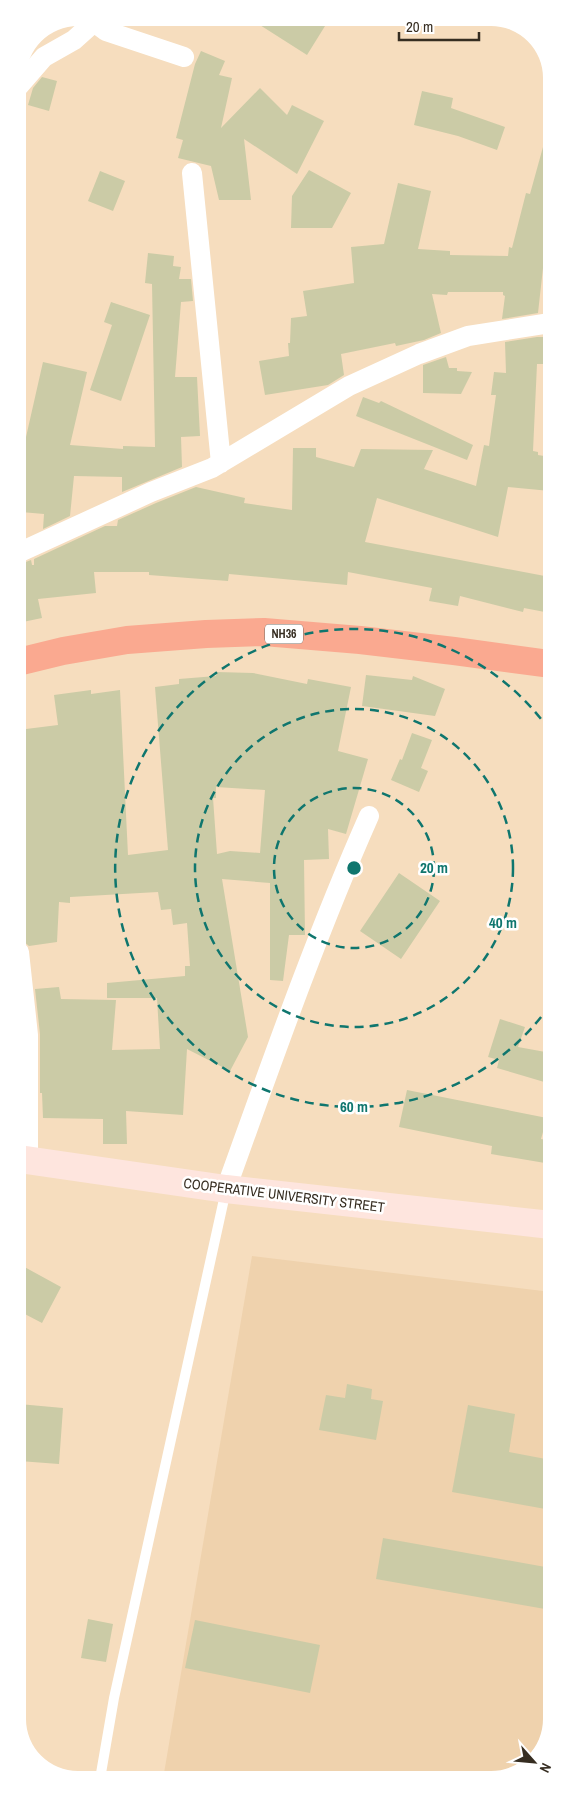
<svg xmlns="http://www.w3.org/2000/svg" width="569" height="1797" viewBox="0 0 569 1797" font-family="'Archivo Narrow',sans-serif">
<rect width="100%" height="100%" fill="#f6ddbe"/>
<path fill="#efd2ad" d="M252,1256L551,1292V1719L539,1756L506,1778L163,1779Z"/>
<path fill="#cbcba6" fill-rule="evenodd" d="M249,18H330L307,55Z
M201,51L225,61L219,75L232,78L221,128L260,88L287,115L292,105L324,121L297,174L244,139L251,200H219L211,166L178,158L183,140L176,138L195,64Z
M42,77L57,81L49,111L28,105L33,88Z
M422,91L453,98L451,108L505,127L497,150L458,136L414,125Z
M543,147L550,148V220L547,232L538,313L502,319L505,296L503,295V292H448L447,295L432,294L441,333L424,340L396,346L395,343L341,354L344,375L328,385L265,395L259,361L289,356L288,343H290L291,318L307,316L303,291L354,283L351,247L384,244L398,183L431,191L418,249L450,251V255L508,256L509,247L512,248L526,193L530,194Z
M309,170L351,193L332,228H291L292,196Z
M100,171L125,181L113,211L88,201Z
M148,253L174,256L173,266L181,267L179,279H191L193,301L181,302L175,377H197L200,436L181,437L182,467L122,492V477L74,476L70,516L43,529L44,514L21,512L25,470L18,469V436L26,437L43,362L87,372L70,445L123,449V446L155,447L152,284L145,283Z
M111,302L150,315L121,401L90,390L112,325L104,322Z
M537,337H550V364H537L533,451L538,452V455L550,457V491L508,487L498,537L377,498L365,542L550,577V613L524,608L523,612L460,596L458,606L429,601L432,588L348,572L347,585L229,574L228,581L149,575V572H94L96,593L38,599L42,618L18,623V565L31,560L32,565H34V559L105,526H117L118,520L156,503L196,487L245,498L244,503L292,510L293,448H316V457L354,467L361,449L433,450L424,469L476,486L484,445L489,446L496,395H491L494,372L506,373L505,342Z
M446,357L449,368H457V371L472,372L461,394L423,393V365Z
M363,397L379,403L381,401L473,445L467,460L356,416Z
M217,672L253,673L307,684L308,679L351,687L338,751L368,759L346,834L328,829L329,859L304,860L305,935H289L283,981L270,980V883L222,879L248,1037L230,1071L187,1049L183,1115L126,1111L127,1144H103V1119L43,1118L42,1093H40V1034L35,989L59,987L61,999L116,1000L112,1050L160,1049L157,998H107V983L185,976V966H190L187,923L173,925L171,909L161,910L158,892L70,897V903L59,902L57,942L29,946L23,941L25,899H20L24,859L18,858V730L58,725L54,695L91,690V694L120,690L128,855L168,850L155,687L179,684V679L216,676ZM216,787L265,790L260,853L230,851L217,854L213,798H216Z
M366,675L412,680L413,676L445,689L435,716L362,706Z
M412,733L432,740L421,768L428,771L419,792L391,780L400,759L402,760Z
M399,873L440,901L401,959L360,931Z
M500,1019L525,1027L518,1047L551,1053V1084L497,1068L499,1060L488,1057Z
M407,1090L547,1118L541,1139L551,1141V1164L491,1154L492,1146L399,1127Z
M19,1264L61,1287L42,1323L19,1311Z
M347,1384L372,1389L371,1399L383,1401L376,1440L319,1430L326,1395L345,1398Z
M19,1404L63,1408L59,1464L19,1461Z
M468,1405L515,1414L509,1452L551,1460V1510L452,1492Z
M383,1538L551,1568L545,1609L376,1579Z
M88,1619L113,1624L106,1662L81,1658Z
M195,1620L320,1645L310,1693L185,1668Z"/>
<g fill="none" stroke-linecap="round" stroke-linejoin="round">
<path stroke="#fff" stroke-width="10" d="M100,1779L114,1698L226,1190"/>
<path stroke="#fff" stroke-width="20" d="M18,87L44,57L74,40L94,22L106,31L184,57
M192,173L221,463
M18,553L151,492L212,468L349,386L419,354L468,336L550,323
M19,952L28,1035V1160
M226,1189C271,1064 315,938 369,816"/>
<path stroke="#fee5de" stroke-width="28" d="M19,1159L226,1189L551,1225"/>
<path stroke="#faa990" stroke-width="28" d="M18,662L63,651L127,640L206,634L264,632L360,640L454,651L550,664"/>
</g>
<g fill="none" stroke="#0f766e" stroke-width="2.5" stroke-dasharray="9 6">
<circle cx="354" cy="868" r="80"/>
<circle cx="354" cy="868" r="159"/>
<path d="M550 1005A239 239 0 1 1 550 731"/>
</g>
<g text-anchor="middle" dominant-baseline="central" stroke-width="5" stroke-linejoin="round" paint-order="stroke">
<rect fill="#fff" stroke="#726c64" stroke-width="1" x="265" y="624.5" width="38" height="19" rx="4"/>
<g font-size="12" font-weight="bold" fill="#362d21">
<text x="284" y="634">NH36</text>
</g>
<g font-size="14" fill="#362d21" stroke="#fff">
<text transform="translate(284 1195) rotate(7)">COOPERATIVE UNIVERSITY STREET</text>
</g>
</g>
<path d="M0 0H569V1797H0ZM78 26H491A52 52 0 0 1 543 78V1719A52 52 0 0 1 491 1771H78A52 52 0 0 1 26 1719V78A52 52 0 0 1 78 26Z" fill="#fff" fill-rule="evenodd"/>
<circle cx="354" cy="868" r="8" fill="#0f766e" stroke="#fff" stroke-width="2.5"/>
<g font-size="15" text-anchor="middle" font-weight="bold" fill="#0f766e" stroke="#fff" stroke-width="5" stroke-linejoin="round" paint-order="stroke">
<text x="434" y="873">20 m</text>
<text x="503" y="928">40 m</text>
<text x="354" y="1112">60 m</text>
</g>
<g transform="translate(534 1762) rotate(117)" stroke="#ffffff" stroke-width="4" paint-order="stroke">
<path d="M0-4L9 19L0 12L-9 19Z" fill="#362d21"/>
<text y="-8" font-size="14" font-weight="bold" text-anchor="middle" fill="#362d21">N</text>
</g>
<path d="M399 32v8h80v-8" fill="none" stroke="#362d21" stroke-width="2.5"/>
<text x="406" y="32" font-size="15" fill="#362d21" stroke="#ffffff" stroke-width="4" paint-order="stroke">20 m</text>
</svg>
